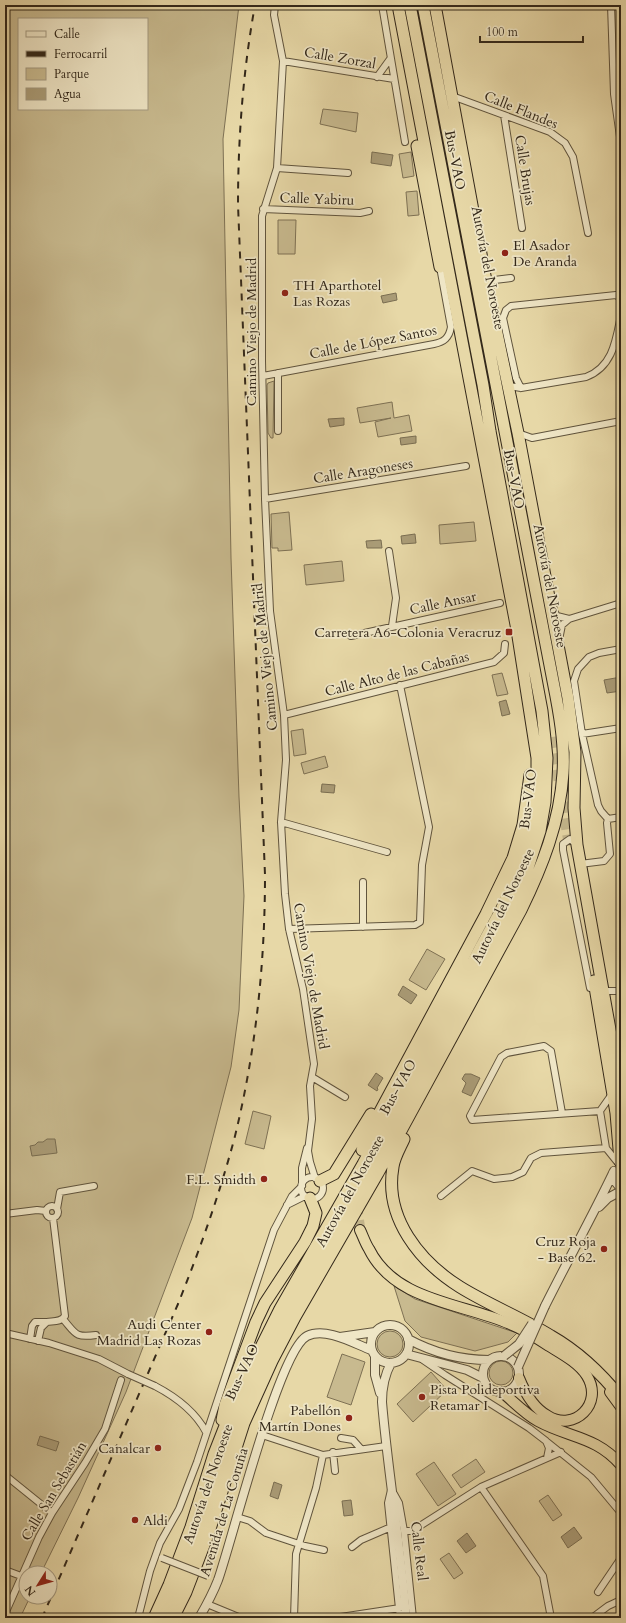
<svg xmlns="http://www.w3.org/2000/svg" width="626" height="1623" viewBox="0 0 626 1623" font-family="Cardo,serif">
<rect width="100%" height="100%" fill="#e7d8a7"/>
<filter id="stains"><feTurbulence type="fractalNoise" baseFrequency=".005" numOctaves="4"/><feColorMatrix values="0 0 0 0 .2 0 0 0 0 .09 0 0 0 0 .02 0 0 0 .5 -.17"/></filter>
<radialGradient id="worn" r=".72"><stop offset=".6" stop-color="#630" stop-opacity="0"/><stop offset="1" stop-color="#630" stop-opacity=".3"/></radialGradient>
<path fill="#c8ba8f" stroke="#7e7154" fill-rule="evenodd" d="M5,5H239L223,139L231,558L239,797L244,896L239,1010L231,1067L192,1218L126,1392L78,1498L41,1573H26V1597H30L20,1618H5ZM19,19H147V109H19Z
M323,109L358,113L356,132L320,124Z
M411,152L414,176L403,178L399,154Z
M417,191L419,215L408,216L406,192Z
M278,220H296L295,254H278Z
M274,381L273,438H271L268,433L267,385L268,383Z
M392,402L394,418L409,415L412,431L378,437L375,422L391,418L360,423L357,408Z
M289,512L292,550L278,551V548H272L271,514Z
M474,522L476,541L440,544L439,525Z
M342,561L344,581L306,585L304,565Z
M502,673L508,694L497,696L492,675Z
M303,729L306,754L294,756L291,731Z
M325,756L328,767L304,774L301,763Z
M427,949L445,959L426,990L409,980Z
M253,1111L271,1116L264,1149L245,1144Z
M394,1286L415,1299L517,1333L508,1342L475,1351L421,1337L405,1321Z
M377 1344a13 13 0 1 1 26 0a13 13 0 1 1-26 0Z
M342,1354L365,1362L351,1405L327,1397Z
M489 1373a12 12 0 1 1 24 0a12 12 0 1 1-24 0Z
M431,1372L447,1390L413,1422L397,1404Z
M476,1459L485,1472L461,1488L452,1475Z
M434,1462L456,1494L438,1506L416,1474Z
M548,1495L562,1515L553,1521L539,1501Z
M449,1553L463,1573L454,1579L440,1559Z"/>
<path fill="#aa9c77" stroke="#7a6e52" d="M372,152L393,155L391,166L371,163Z
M396,293L397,300L383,303L381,296Z
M344,418V425L330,427L328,419Z
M416,436V443L401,445L400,438Z
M415,534L416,543L402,544L401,536Z
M381,540L382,548H367L366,541Z
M621,677V691L607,693L604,680Z
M506,700L510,714L502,716L499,702Z
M322,784L335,785L334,793L321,792Z
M403,986L417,995L411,1004L398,995Z
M376,1073L383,1078L377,1088L378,1089L377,1091L368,1085Z
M465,1074H471L480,1078L471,1096L462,1092L466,1083L462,1079Z
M47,1139H55L57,1153L32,1156L30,1146L35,1145L38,1142H43Z
M40,1436L59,1442L56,1451L37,1445Z
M274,1482L282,1485L278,1499L270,1496Z
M351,1500L353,1515L344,1516L342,1501Z
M574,1527L582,1538L568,1548L561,1537Z
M467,1533L476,1546L466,1553L457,1541Z"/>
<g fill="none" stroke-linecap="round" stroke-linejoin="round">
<path stroke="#c3b58b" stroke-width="11" stroke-dasharray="11 5.5" stroke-linecap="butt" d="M552,737L570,849
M356,1204L360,1230"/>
<g stroke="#60543d" stroke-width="8">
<path id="minor" d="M275,5L274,15L283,61L277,168L262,216V361L265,499L270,611L284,715L286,760L281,822L285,894L289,929L303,989L314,1064L310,1086L312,1119L308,1151L310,1162L315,1178
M382,5L405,142
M611,5L614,94L621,144
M283,61L394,79
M377,77L390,59
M452,96L550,132L565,143L573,157L588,233
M504,115L522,228
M277,168L348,173
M263,209L360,213L369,211
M486,281L511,278
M278,373V431
M263,376L434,344C444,342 449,338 451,327L440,267
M509,386L521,388L586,377C613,367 616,340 621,315
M521,388L516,378L503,318L506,310L511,306L616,295L621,299
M518,433L532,438L621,421
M265,499L466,466
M389,551L396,598L392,626
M554,611L557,616L569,619
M560,635L562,625L569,619L621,603
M351,636L500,603
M284,715L494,662L504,653L505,644
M582,734L621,728
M608,819L621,817
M281,822L387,852
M577,845L570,839L563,844V850L590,988
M580,864L604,861L610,854L607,823L608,819L601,811L598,805L582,734L574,681L578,669L589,657L599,653L621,649
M363,882V927
M289,929L415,925L420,922L422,865L429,827L400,685
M603,991H621
M312,1077L345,1097
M562,1113L551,1051L544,1046L507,1053L501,1057L470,1116L472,1120L600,1111
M606,1148L600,1111L612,1094
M301 1188a11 11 0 1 1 22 0a11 11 0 1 1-22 0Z
M302,1185V1168L307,1148
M441,1196L472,1171L494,1179L512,1177L523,1172L531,1158L541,1153L606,1148L618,1163
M287,1205L305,1196
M46 1212a6 6 0 1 1 12 0a6 6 0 1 1-12 0Z
M57,1209L60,1192L94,1186
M5,1214L37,1210L46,1211
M63,1319C76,1334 75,1338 96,1335
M47,1322C54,1321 61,1322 65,1316L53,1218
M5,1333L49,1343L99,1359L128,1374
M30,1339L32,1326L35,1322H47L41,1328L38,1341
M423,1360L445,1375L529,1428L546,1441L549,1448L547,1458
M155,1386C176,1397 195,1411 206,1432
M262,1435L323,1455L386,1446
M341,1438L353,1440L361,1449
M546,1441L591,1477L621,1513
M333,1452L335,1471
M5,1475L52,1513
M481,1487L543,1576L551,1618
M391,1490L388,1503L400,1618
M394,1494L399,1503L404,1531L413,1618
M237,1517L250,1521L266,1533L305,1546L324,1550
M404,1531H412L481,1487L561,1452
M352,1547L361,1540L391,1527
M5,1570L21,1576
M598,1592L621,1558
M207,1604L241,1618
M5,1614L39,1537L52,1513L85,1463L105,1429L121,1380
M138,1618L150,1571L160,1543L179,1509L197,1462L274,1230L292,1196L302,1186
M294,1618L296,1554L316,1488L323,1455
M334,1618L400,1608
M592,1618L608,1606L621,1600"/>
</g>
<g stroke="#60543d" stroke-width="10">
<path id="tertiary" d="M613,1173L614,1180L621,1189
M599,1207L608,1198L621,1191
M545,1306C568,1260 592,1217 614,1171
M371 1344a19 19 0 1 1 38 0a19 19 0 1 1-38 0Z
M340,1337L375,1332
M408,1339C432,1352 461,1360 489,1360
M406,1354L467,1370L483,1378
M483 1374a18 18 0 1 1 36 0a18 18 0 1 1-36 0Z
M375,1357V1375L380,1393
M391,1363C384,1376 382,1388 382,1402C388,1474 401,1546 406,1618
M199,1618C206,1606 213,1593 218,1580C232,1541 279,1350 307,1336C326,1327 353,1343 371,1350"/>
</g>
<g stroke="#33281a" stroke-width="12">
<path id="trunk" d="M360,1230C363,1236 365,1243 369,1249C395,1302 463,1303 510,1324C523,1329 537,1338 549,1346C562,1354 579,1363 587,1376C604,1404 574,1432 548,1416C533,1408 525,1393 519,1378
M502,1392C513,1401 525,1414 538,1421C569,1438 596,1436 621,1465
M610,1392L621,1407"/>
</g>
<g stroke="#33281a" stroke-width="13">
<path id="motorway" d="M435,5L486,281L518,433L568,698L575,752L574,808L577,845L621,1091
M417,146L440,267
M594,981L616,1113L620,1161
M404,1139C400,1148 394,1158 393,1167C384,1218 420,1262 460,1287C489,1305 522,1318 551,1336C579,1352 601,1373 621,1398
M362,1150L369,1132L486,914L513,858L523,825L530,775
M320,1181L334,1174L371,1114
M222,1420L225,1405L256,1322L265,1303L305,1242L313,1226L316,1213L310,1198
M154,1618L169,1585L191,1527L214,1454L238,1393L280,1309L363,1164L501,910L520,864L531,827L535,807L537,787V758L517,630L398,5
M164,1618L194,1548L229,1440L258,1371L290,1308L370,1168L497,937L525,877L540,831L545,802L547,758L542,711L490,431L483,385L410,5
M173,1618L186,1592L209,1532L244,1423L272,1361L295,1317L378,1173L521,910C542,867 560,822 563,773C565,743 559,711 553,681L423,5"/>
</g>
<use href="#minor" stroke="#efe6c6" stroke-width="6"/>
<use href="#tertiary" stroke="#efe6c6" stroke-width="8"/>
<use href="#trunk" stroke="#e7d8a7" stroke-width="10"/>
<use href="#motorway" stroke="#e7d8a7" stroke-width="11"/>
<path stroke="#33281a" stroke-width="2" stroke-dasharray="7 7" stroke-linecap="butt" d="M42,1618L178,1304C200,1249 220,1193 235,1136C256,1050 265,963 265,875L238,205C238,138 243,71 255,5"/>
<g stroke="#60543d" stroke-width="8" stroke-linecap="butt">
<path id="minor-bridge" d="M128,1374L155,1386
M162,1558L208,1576"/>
</g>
<g stroke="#60543d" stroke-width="10" stroke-linecap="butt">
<path id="tertiary-bridge" d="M504,1356L519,1344L532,1324
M518,1367L545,1306"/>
</g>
<use href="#minor-bridge" stroke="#efe6c6" stroke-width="6"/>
<use href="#tertiary-bridge" stroke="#efe6c6" stroke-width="8"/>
</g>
<g fill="#8f2418" stroke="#efe6c6" stroke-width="1.5">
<circle cx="505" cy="253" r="4"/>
<circle cx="285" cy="293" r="4"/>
<rect x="505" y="628" width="8" height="8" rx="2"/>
<circle cx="264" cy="1179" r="4"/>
<circle cx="604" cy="1249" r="4"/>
<circle cx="209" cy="1332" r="4"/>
<circle cx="422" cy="1397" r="4"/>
<circle cx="349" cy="1418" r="4"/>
<circle cx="158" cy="1448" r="4"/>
<circle cx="135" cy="1520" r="4"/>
</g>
<g text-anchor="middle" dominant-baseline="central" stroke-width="3.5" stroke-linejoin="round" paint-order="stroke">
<g font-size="14" fill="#33281a" stroke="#efe6c6">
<text transform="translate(340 58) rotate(10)">Calle Zorzal</text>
<text transform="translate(521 110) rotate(22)">Calle Flandes</text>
<text transform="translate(455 160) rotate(79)">Bus-VAO</text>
<text transform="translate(525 170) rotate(81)">Calle Brujas</text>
<text transform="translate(317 199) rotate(2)">Calle Yabiru</text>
<text transform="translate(488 268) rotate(79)">Autovía del Noroeste</text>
<text transform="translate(251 332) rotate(-90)">Camino Viejo de Madrid</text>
<text transform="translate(373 342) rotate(-11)">Calle de López Santos</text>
<text transform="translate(363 471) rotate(-9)">Calle Aragoneses</text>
<text transform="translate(514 479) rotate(79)">Bus-VAO</text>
<text transform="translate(550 586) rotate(79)">Autovía del Noroeste</text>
<text transform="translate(443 603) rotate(-12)">Calle Ansar</text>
<text transform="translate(265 657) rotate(-96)">Camino Viejo de Madrid</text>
<text transform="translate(397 674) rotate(-14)">Calle Alto de las Cabañas</text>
<text transform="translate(528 799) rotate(-83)">Bus-VAO</text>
<text transform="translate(503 906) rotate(-64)">Autovía del Noroeste</text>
<text transform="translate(311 976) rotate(80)">Camino Viejo de Madrid</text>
<text transform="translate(398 1087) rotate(-61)">Bus-VAO</text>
<text transform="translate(350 1191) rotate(-61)">Autovía del Noroeste</text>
<text transform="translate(242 1372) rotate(-65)">Bus-VAO</text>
<text transform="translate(208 1484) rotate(-71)">Autovía del Noroeste</text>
<text transform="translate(54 1491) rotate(-59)">Calle San Sebastián</text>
<text transform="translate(224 1512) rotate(-73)">Avenida de La Coruña</text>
<text transform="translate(419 1551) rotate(83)">Calle Real</text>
</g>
<g font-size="14" fill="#33281a" stroke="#efe6c6" text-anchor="end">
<text x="513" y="245" text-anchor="start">El Asador<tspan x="513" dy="16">De Aranda</tspan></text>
<text x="293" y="285" text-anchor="start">TH Aparthotel<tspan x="293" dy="16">Las Rozas</tspan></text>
<text x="501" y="632">Carretera A6-Colonia Veracruz</text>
<text x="256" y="1179">F.L. Smidth</text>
<text x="596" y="1241">Cruz Roja<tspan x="596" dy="16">- Base 62.</tspan></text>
<text x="201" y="1324">Audi Center<tspan x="201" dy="16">Madrid Las Rozas</tspan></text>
<text x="430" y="1389" text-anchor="start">Pista Polideportiva<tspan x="430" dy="16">Retamar I</tspan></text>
<text x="341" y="1410">Pabellón<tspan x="341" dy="16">Martín Dones</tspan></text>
<text x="150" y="1448">Canalcar</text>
<text x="143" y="1520" text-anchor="start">Aldi</text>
</g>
</g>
<rect width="626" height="1623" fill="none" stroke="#e7d8a7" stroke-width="20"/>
<rect x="6" y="6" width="614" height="1611" fill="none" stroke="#33281a" stroke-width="2"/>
<rect x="10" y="10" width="606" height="1603" fill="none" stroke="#33281a"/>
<rect x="18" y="18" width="130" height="92" fill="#efe6c6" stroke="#a49a81"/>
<rect x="26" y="31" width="20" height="6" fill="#efe6c6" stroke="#a49a81"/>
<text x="54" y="38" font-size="12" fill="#33281a">Calle</text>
<rect x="26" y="51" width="20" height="6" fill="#33281a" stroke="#a49a81"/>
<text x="54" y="58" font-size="12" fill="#33281a">Ferrocarril</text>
<rect x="26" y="68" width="20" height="12" fill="#c8ba8f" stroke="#a49a81"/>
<text x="54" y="78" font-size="12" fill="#33281a">Parque</text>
<rect x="26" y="88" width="20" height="12" fill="#aa9c77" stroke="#a49a81"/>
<text x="54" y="98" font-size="12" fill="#33281a">Agua</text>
<g transform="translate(38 1585) rotate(233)"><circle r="19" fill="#efe6c6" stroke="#a49a81"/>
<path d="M0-3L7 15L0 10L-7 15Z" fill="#8f2418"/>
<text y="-6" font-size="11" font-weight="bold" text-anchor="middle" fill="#33281a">N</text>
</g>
<path d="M480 36v6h103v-6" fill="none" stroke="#33281a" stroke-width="2"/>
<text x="486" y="36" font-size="12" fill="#33281a" stroke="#efe6c6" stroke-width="3" paint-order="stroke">100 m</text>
<rect width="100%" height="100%" filter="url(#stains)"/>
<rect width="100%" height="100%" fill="url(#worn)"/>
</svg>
